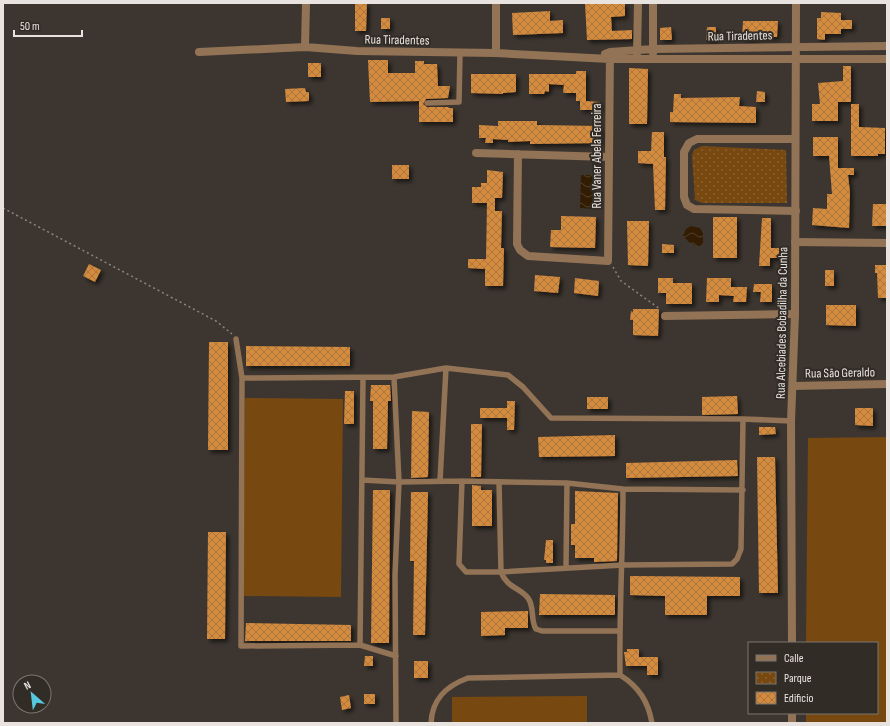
<svg xmlns="http://www.w3.org/2000/svg" width="890" height="726" viewBox="0 0 890 726" font-family="'Sofia Sans Condensed',sans-serif">
<defs>
<pattern id="park-dots" width="8" height="8" patternUnits="userSpaceOnUse"><rect width="8" height="8" fill="#784811"/><path d="M2 2h.1M6 6h.1" fill="none" stroke="#8b6233" stroke-width="1.8" stroke-linecap="round"/></pattern>
<pattern id="water-waves" width="16" height="10" patternUnits="userSpaceOnUse"><rect width="16" height="10" fill="#331c04"/><path d="M0 5q4-4 8 0t8 0" fill="none" stroke="#513d28"/></pattern>
<pattern id="building-cross-hatch" width="8" height="8" patternUnits="userSpaceOnUse"><rect width="8" height="8" fill="#d58b3e"/><path d="M0 0l8 8M0 8l8-8" fill="none" stroke="#aa7640"/></pattern>
<filter id="shadow"><feDropShadow dx="3" dy="3" stdDeviation="2" flood-color="#0009"/></filter>
</defs>
<rect width="100%" height="100%" fill="#3d3630"/>
<path fill="#784811" d="M245,398L343,399L341,597L243,596Z
M887,437V723H806V713H877V643H806L808,438Z
M587,696V723H452V697Z"/>
<path fill="url(#park-dots)" d="M702,146L786,150L787,203H702L693,199H695L692,155L694,150Z"/>
<path fill="url(#water-waves)" d="M581,175H595V209L580,208Z
M691,226L700,228L703,233V243L699,247L690,243L683,236L686,229Z"/>
<path fill="url(#building-cross-hatch)" filter="url(#shadow)" d="M355,3H367L366,31H355Z
M585,3H625V16L611,17L612,31L632,30V39L587,40Z
M550,11V21L563,20V33L513,35L512,13Z
M821,12L841,13V20H852V29H841V34H825V40L817,39V18H821Z
M381,18H390V29H381Z
M743,21H778L777,37H756V39H742Z
M671,27L672,40H660V28Z
M707,27H716V40H706Z
M368,60H388V73H415V61H424V64H437L438,86H450L448,98L426,99L423,104L427,107H448L449,108H453V122H419V101L370,102Z
M308,63H321V77H308Z
M843,66H851V102H838V121H812V104H820L818,83L843,81Z
M629,68L648,69L647,124H629Z
M576,71H586V101L600,102L599,110H580V101H576V93H563L564,85L549,84V92L545,91L544,94H529V74H576Z
M471,74H516V92L503,93V94L471,93Z
M305,88L306,92H309V101L286,102L285,89Z
M757,91L765,92V102H756Z
M674,94H681V98L740,97L739,106L756,107V123L670,122V112H673Z
M851,104H859V127L885,128V154H878V156H851Z
M498,121H537V125L600,126V143L530,144V141L508,142V140L493,139V143H485L486,138H479V125L498,126Z
M652,132H664V157H666L665,210H655L653,164L638,163V151H651Z
M813,137H838V168H854V175H848L850,192L849,228L812,225L813,208L827,209V194H832L829,156H813Z
M392,165H409V179H392Z
M487,170L503,172L502,198H495V211H502L501,248H504L503,286H485V269L468,268V259H486L487,203H472V187H481V183H487Z
M873,204H887V226H872Z
M561,216L596,217L595,248L550,247L551,230H561Z
M713,217H737V258H713Z
M762,218H771V248H779V258H770V266H759Z
M627,221H649L648,266L628,265Z
M662,244L674,245V253H662Z
M89,264L101,270L95,282L83,276Z
M875,265H887L886,298H878L877,273H875Z
M825,270H834V286H825Z
M535,275L560,277L558,293L534,291Z
M575,278L599,281L598,296L574,293Z
M658,278H673V283H692V304H666V293H658Z
M707,278H731V287H747L746,302H733L734,296L719,295V302H706Z
M754,284H772V302H760L761,292H753Z
M826,305H856V326L826,325Z
M633,309H659L658,336L633,335V320H630L631,311L633,312Z
M209,342H228V450H208Z
M246,346L350,347V366H246Z
M371,385H390L391,401H388L387,449H373V401H370Z
M345,391H354V424H344Z
M737,396L738,414L702,415V397Z
M587,397H608V409H587Z
M507,401H515L514,430H507V418H480V408H507Z
M855,408H873V426L855,425Z
M412,411L429,412L428,477L411,478Z
M471,424H482L481,477H471Z
M759,427H775L776,434L759,435Z
M615,435V456L539,457L538,437Z
M757,457H775L778,593H759Z
M737,460L738,476L626,478V463Z
M472,485L481,486V490H492V526H472Z
M373,490H390L389,643H371Z
M575,491L618,493L617,561L594,562V558H575V545H571V524H575Z
M411,492H428L425,635H413L414,561H410Z
M208,532H226L225,639H207Z
M546,540H553V563H546V560H544Z
M630,576L740,577V596H707V615H665V596L630,595Z
M540,594L615,595V615H539Z
M528,611V628H505V635L481,636V612Z
M246,623L351,625V641H245Z
M627,649H639V657H658V675H647V666H626L624,652H627Z
M365,656H373V666H364Z
M414,661H428V678H414Z
M364,694H375V704H364Z
M349,695L351,708L342,710L340,697Z"/>
<g fill="none" stroke-linecap="round" stroke-linejoin="round">
<path stroke="#8c8681" stroke-width="1.5" stroke-dasharray="2 3" stroke-linecap="butt" d="M3,208L216,321L232,334
M613,267L621,281L660,309"/>
<path stroke="#927356" stroke-width="5.5" d="M427,103L459,102L460,53
M236,339L242,378L394,377L446,368L508,375L523,387L551,418L743,419L791,421
M394,377L399,482L395,575L396,723
M242,378L241,646L360,645L396,656
M362,480L399,482L462,481L567,483L623,489L743,490
M440,481L446,368
M462,481L459,564L466,572H501L623,565L732,564L737,559L741,549L743,419
M499,482L501,572C507,588 519,587 528,598C535,607 530,620 536,629L542,631H619
M566,567L567,483
M360,645L363,378
M620,675C619,613 623,551 623,489
M431,723C432,699 446,686 468,678L620,675C639,687 648,701 652,723"/>
<path stroke="#927356" stroke-width="8" d="M653,3V53
M305,47L306,3
M199,52L305,47L357,51L496,53L610,59H887
M496,53V3
M605,54L610,52L653,49L887,46
M637,54L638,3
M795,139H697L689,143L684,152V197L687,205L694,209L796,211
M476,153L609,157
M518,154L517,244L520,250L528,256L608,261L610,52
M795,242L887,243
M665,316L795,314
M793,386L887,384"/>
<path stroke="#927356" stroke-width="8" d="M792,643L791,421L795,314L796,3
M792,713V723"/>
</g>
<g text-anchor="middle" dominant-baseline="central" stroke-width="4" stroke-linejoin="round" paint-order="stroke">
<g font-size="13" fill="#e8e3df" stroke="#322c26">
<text transform="translate(740 36) rotate(-1)">Rua Tiradentes</text>
<text transform="translate(397 40) rotate(1)">Rua Tiradentes</text>
<text transform="translate(597 156) rotate(-90)">Rua Vaner Abela Ferreira</text>
<text transform="translate(782 323) rotate(-89)">Rua Alcebiades Bobadilha da Cunha</text>
<text transform="translate(840 373) rotate(-1)">Rua São Geraldo</text>
</g>
</g>
<rect width="890" height="726" fill="none" stroke="#e8e3df" stroke-width="8"/>
<rect x="748" y="642" width="130" height="72" fill="#322c26" stroke="#7b7570"/>
<rect x="756" y="655" width="20" height="6" fill="#927356" stroke="#7b7570"/>
<text x="784" y="662" font-size="12" fill="#e8e3df">Calle</text>
<rect x="756" y="672" width="20" height="12" fill="url(#park-dots)" stroke="#7b7570"/>
<text x="784" y="682" font-size="12" fill="#e8e3df">Parque</text>
<rect x="756" y="692" width="20" height="12" fill="url(#building-cross-hatch)" stroke="#7b7570"/>
<text x="784" y="702" font-size="12" fill="#e8e3df">Edificio</text>
<g transform="translate(32 694) rotate(332)"><circle r="19" fill="#322c26" stroke="#7b7570"/>
<path d="M0-3L7 15L0 10L-7 15Z" fill="#56c9e1"/>
<text y="-6" font-size="11" font-weight="bold" text-anchor="middle" fill="#e8e3df">N</text>
</g>
<path d="M14 30v6h68v-6" fill="none" stroke="#e8e3df" stroke-width="2"/>
<text x="20" y="30" font-size="12" fill="#e8e3df" stroke="#322c26" stroke-width="3" paint-order="stroke">50 m</text>
</svg>
